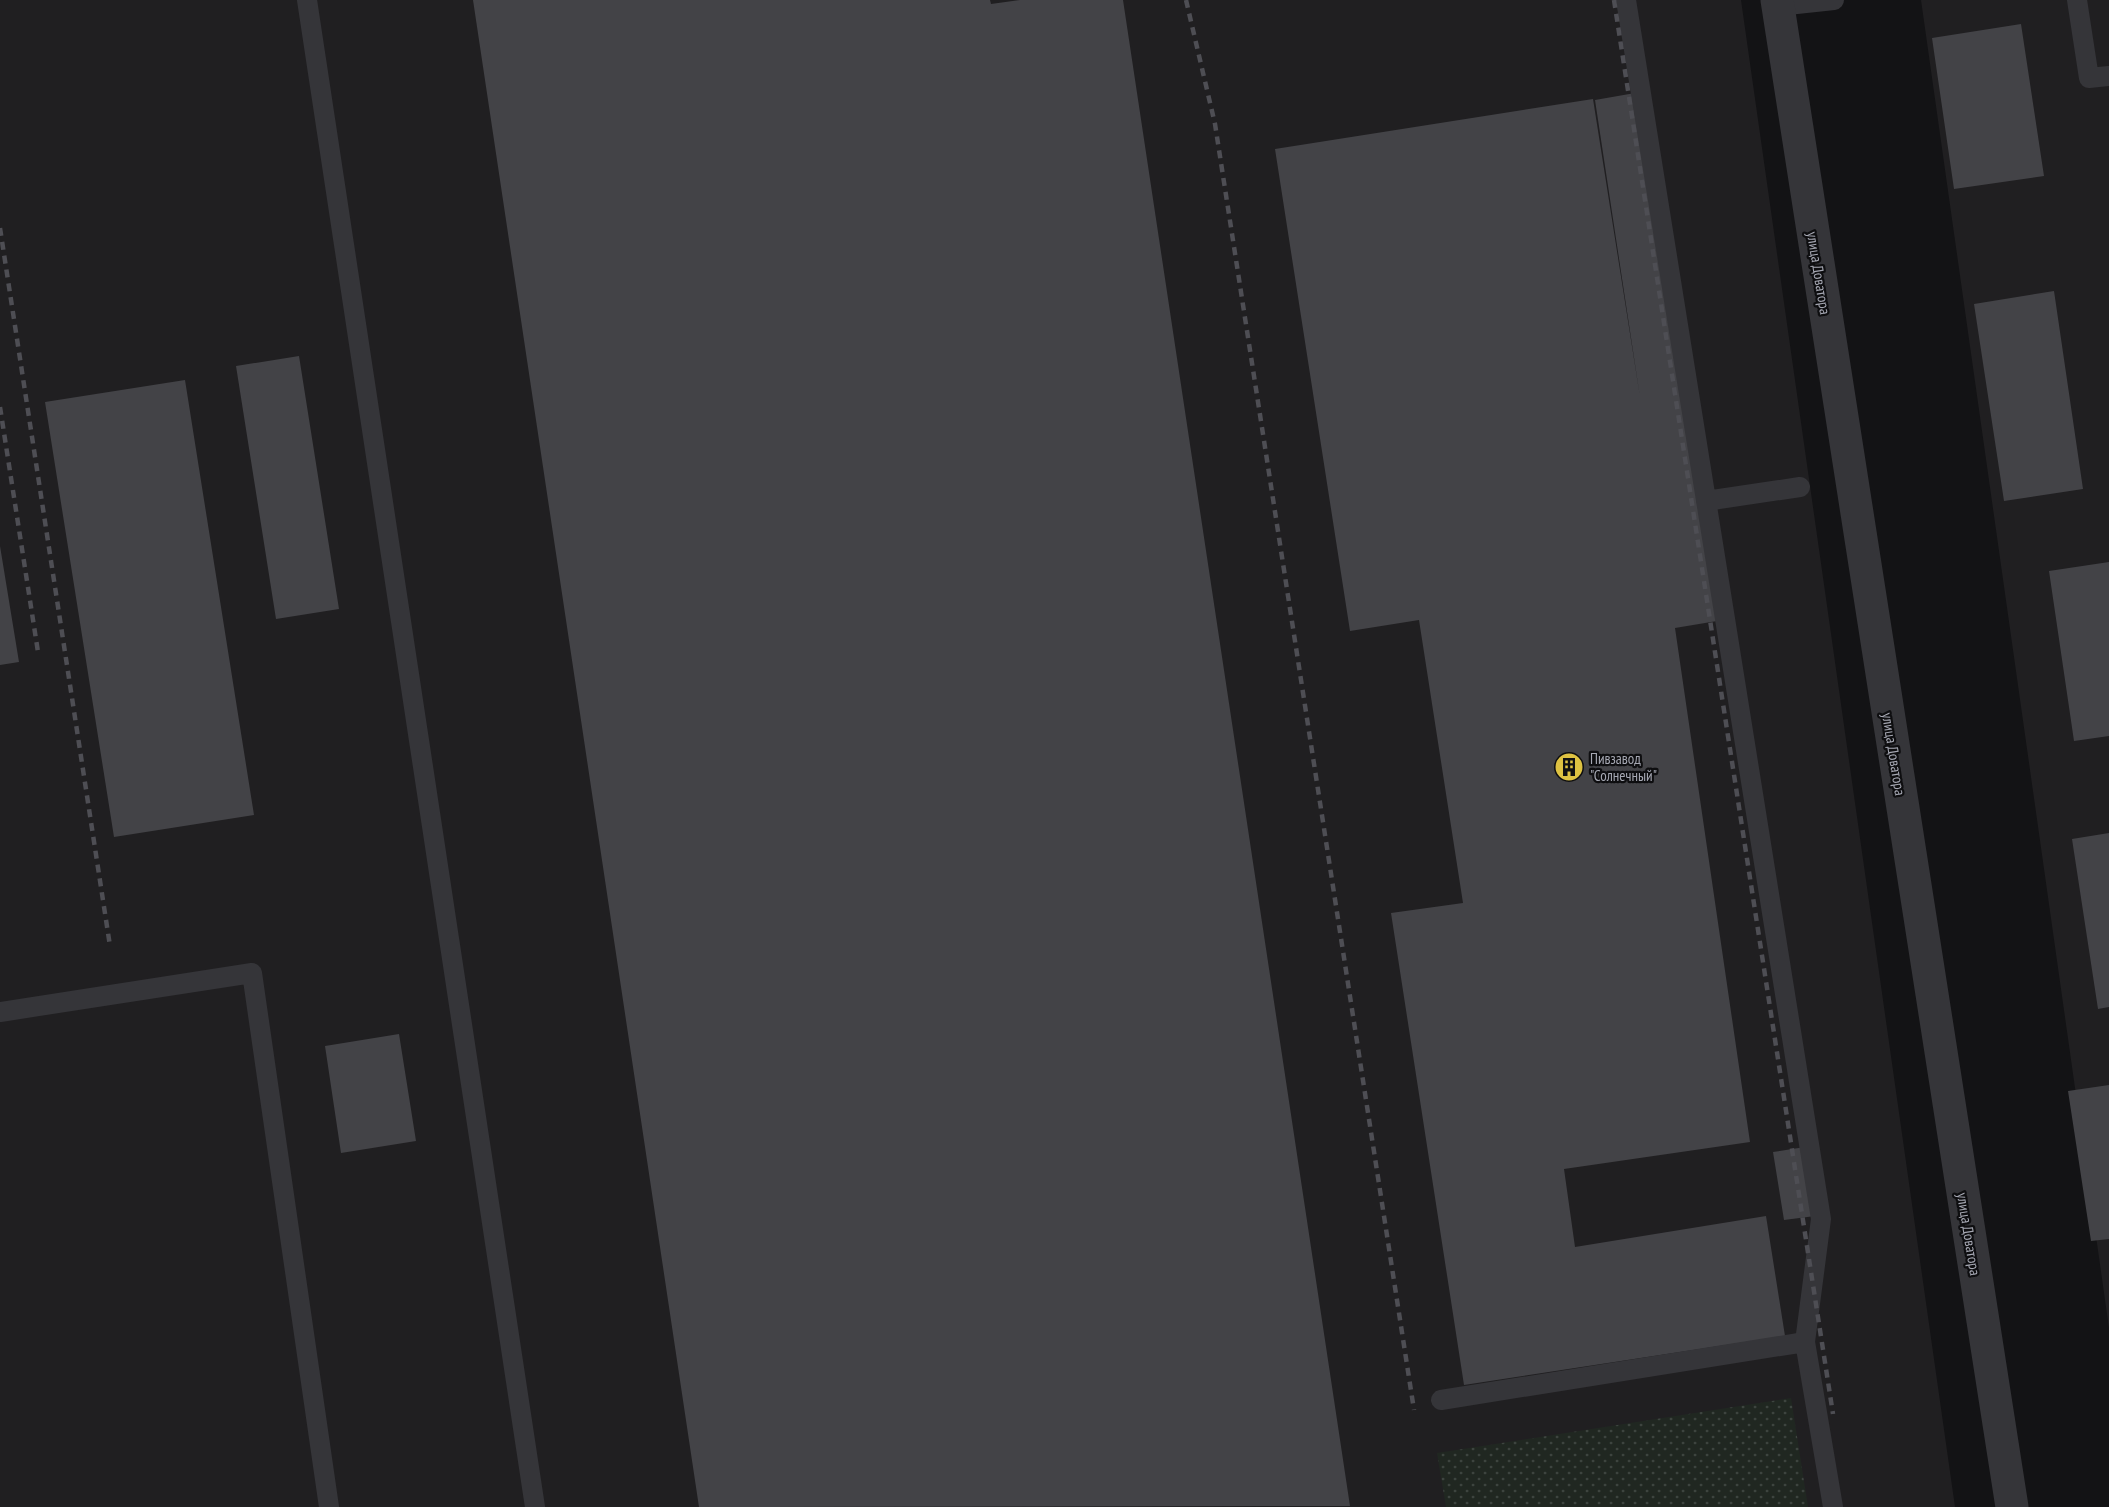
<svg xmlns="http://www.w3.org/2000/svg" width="2109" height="1507" viewBox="0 0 2109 1507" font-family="'PT Sans Narrow',sans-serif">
<defs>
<pattern id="grass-dots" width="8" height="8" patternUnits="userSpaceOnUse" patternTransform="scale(1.5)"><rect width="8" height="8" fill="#202721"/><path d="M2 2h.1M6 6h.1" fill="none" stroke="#3d443f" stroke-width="1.8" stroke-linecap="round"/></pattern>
</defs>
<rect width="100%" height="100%" fill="#131315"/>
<path fill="#201f21" d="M0,0H1741L1955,1507H0Z
M1921,0H2109V1328Z"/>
<path fill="url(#grass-dots)" d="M1791,1398L1808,1507H1446L1437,1453Z"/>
<path fill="#434347" d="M473,0H990L991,4L1020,0H1123L1350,1506L699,1507Z
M2021,24L2044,176L1954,189L1932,38Z
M1635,93L1717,621L1675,628L1750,1142L1564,1169L1575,1247L1766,1216L1785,1336L1464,1385L1391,913L1463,903L1419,620L1350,631L1275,149L1593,99L1640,397L1595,100Z
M2054,291L2083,489L2004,501L1974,304Z
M299,356L339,609L276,619L236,366Z
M185,380L254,815L114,837L45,402Z
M0,546L19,662L0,665Z
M2109,562V736L2074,741L2049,571Z
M2109,833V1007L2098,1009L2072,839Z
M399,1034L416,1141L341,1153L325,1046Z
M2109,1085V1239L2091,1241L2068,1091Z
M1805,1147L1815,1216L1784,1220L1773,1152Z"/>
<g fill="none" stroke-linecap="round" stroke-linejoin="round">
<path stroke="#353539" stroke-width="20" d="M307,0L535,1507
M1626,0L1821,1219L1805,1342
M2077,0L2089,78L2109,76
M1778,6L1834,0
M1706,501L1800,487
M0,1012L252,973L329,1507
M1441,1400L1805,1342L1833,1507"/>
<path stroke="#353539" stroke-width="33" d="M1777,0L2012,1507"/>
<path stroke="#4e4e54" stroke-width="4.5" stroke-dasharray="8 6" stroke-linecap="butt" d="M1186,0L1215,124L1414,1410
M1614,0L1833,1414
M0,228L110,946
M0,407L38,652"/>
</g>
<defs>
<g id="building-disc" transform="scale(1.5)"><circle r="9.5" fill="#dec242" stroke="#0e0e10"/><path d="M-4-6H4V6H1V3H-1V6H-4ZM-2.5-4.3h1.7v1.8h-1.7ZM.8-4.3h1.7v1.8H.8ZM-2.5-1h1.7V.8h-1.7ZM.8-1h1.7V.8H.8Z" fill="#111"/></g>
</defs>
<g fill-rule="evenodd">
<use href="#building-disc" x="1569" y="767"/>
</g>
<g text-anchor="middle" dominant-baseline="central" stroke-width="4.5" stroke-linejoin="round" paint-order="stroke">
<g font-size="15" fill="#a6a8b3" stroke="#0e0e10">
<text transform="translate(1819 273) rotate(81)">улица Доватора</text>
<text transform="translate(1894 754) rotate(81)">улица Доватора</text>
<text transform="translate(1969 1234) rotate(81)">улица Доватора</text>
</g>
<g font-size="15" fill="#a6a8b3" stroke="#0e0e10" text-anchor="start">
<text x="1590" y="758">Пивзавод<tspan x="1590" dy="17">"Солнечный"</tspan></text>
</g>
</g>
</svg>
